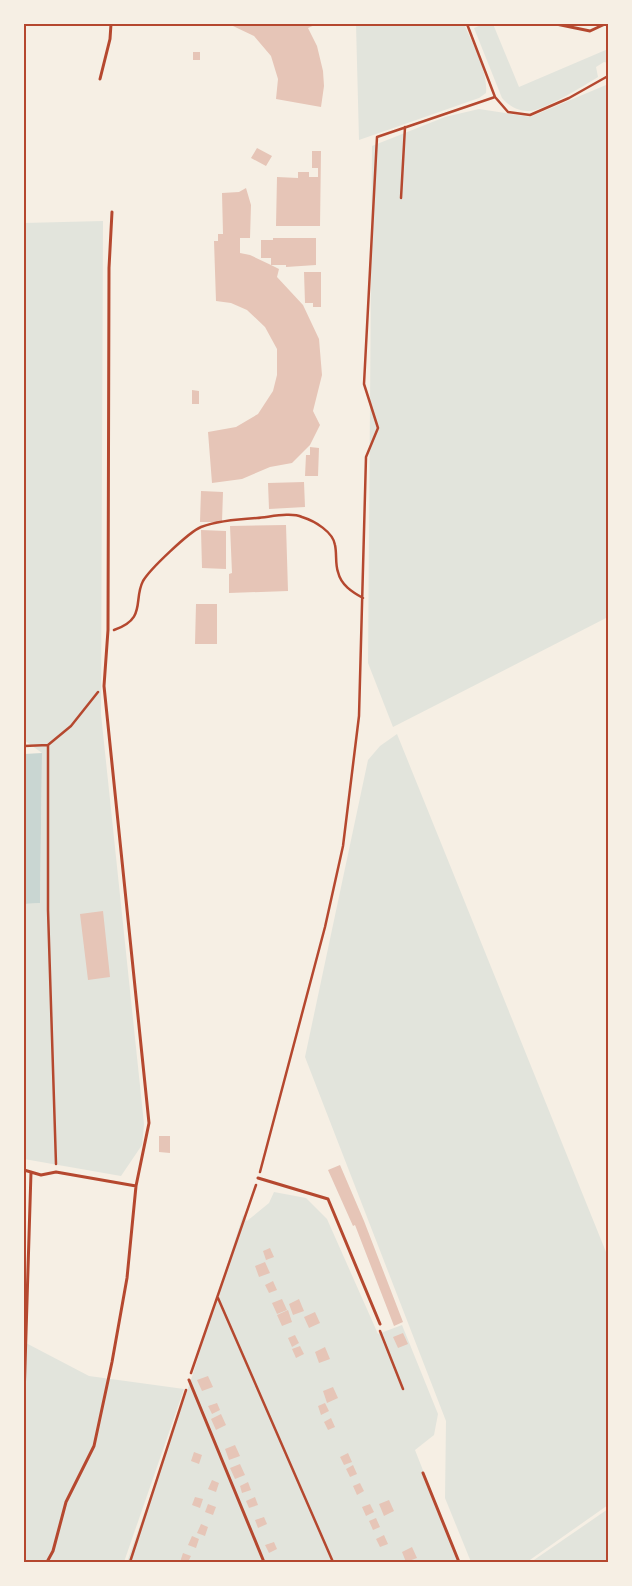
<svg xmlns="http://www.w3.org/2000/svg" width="632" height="1586" viewBox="0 0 632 1586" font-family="'DejaVu Sans',sans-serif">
<rect width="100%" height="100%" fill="#f6efe4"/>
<path fill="#e2e4dc" d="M356,24H464C473,45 488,70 486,93L479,98L359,140Z
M484,24H493L519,87L608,49V63L604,62L596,67L598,77C585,85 542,112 528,111C517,111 509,106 502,98L474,28Z
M606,85L608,86V617L393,727L368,663L372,146L445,117L479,109L530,117Z
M103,221L101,714L144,1124L142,1145L121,1176L24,1159V904L40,903L42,753L24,740V223Z
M397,734L608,1257V1505L527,1562H471L445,1498L446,1421L305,1057L368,760L380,746Z
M274,1192L306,1198L327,1219L378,1334L402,1325L438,1414L434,1435L415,1450L459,1562H127L190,1383L243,1215L247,1221L269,1203Z
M24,1342L89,1376L184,1389L124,1562H24Z
M608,1509V1562H531Z"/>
<path fill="#c9d6d2" d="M42,753L40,903L24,904V754Z"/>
<path fill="#e6c5b7" d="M234,24H317L308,28L317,46L323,71L324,86L321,107L276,99L278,79L271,56L254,36L233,26Z
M193,52H200V60H193Z
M257,148L272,156L266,166L251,158Z
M312,151H321L320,226H276L277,177L298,178V172H309V177H318V168H312Z
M246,188L251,205L250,238H240V253L250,255L271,265V258H261V240H273V238H316V265L286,267V265H271L279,269L277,277L303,305L319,339L322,375L313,411L320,425L310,445L292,463L270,467L242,479L212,483L208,432L236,427L258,414L273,391L277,375V349L265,327L247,310L231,303L216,301L214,241H218V234H223L222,193L239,192Z
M304,272H321V307H313V303H305Z
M192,390L199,391V404H192Z
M310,447L319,448L318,476H305L306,455H310Z
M304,482L305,507L269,509L268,483Z
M201,491L223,492L222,522H200Z
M286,525L288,591L229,593V574L232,573L230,526Z
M201,530L226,531V569L202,568Z
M196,604H217V644H195Z
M103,911L110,977L88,980L80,914Z
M159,1136H170V1153L159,1152Z
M340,1165L364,1221L403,1322L394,1326L355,1225L353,1226L328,1170Z
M270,1248L274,1257L266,1260L263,1251Z
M265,1262L270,1273L259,1277L255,1266Z
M273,1281L277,1290L269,1293L265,1285Z
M282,1299L287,1310L277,1314L272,1303Z
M299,1299L304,1311L293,1315L289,1304Z
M288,1310L292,1322L282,1326L277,1315Z
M315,1312L320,1323L309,1328L304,1317Z
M403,1333L408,1344L398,1348L393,1337Z
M295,1335L299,1343L292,1347L288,1338Z
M300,1346L304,1354L296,1358L292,1349Z
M325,1347L330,1359L319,1363L315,1352Z
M208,1376L213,1387L202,1391L197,1380Z
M333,1387L338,1398L327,1403L323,1391Z
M217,1403L220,1410L212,1414L208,1406Z
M325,1403L329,1411L321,1415L318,1406Z
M221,1414L226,1425L216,1430L211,1419Z
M331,1418L335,1427L328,1430L324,1422Z
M235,1445L240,1456L229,1460L225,1449Z
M194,1452L202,1455L199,1464L191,1461Z
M348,1453L352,1462L344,1465L340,1457Z
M240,1464L245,1475L235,1479L230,1468Z
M353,1465L357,1474L350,1477L346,1469Z
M212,1480L219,1483L216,1492L208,1489Z
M248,1482L251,1490L242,1493L240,1486Z
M360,1483L364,1491L357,1495L353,1486Z
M195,1497L203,1499L200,1508L192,1505Z
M255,1497L258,1505L249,1508L246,1501Z
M389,1500L394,1511L384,1516L379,1504Z
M208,1504L216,1507L213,1515L205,1512Z
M370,1504L374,1512L366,1516L362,1507Z
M264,1517L267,1524L258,1528L255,1520Z
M376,1518L380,1527L373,1530L369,1521Z
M201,1524L208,1527L205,1536L197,1533Z
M384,1535L388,1544L380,1547L376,1539Z
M192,1536L199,1539L196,1548L188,1545Z
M274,1542L277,1549L269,1553L265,1545Z
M412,1547L417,1558L406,1562L402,1552Z
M183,1553L191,1556L188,1562H180Z"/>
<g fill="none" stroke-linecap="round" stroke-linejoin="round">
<path stroke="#b5482f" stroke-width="2.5" d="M467,24L495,97L508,112L530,115L569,98L608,76
M401,198L405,127
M114,630C147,619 133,600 143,581C150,569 189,532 201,527C217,521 240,519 257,518C270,517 291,512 302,517C315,521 333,532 335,545C337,554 335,564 338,572C341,585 352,592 363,598
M24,746L48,745
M56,1164L48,910V745L71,726L98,692
M260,1172L325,927L343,846L359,716L366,457L378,428L364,384L377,137L495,97
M218,1298L333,1562
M380,1331L403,1389
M191,1373L256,1185
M130,1562L186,1390"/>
<path stroke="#b5482f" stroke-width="3" d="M556,24L590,31L605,24
M100,79L110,39L111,24
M24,1170L41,1175L56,1172L136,1186
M258,1178L328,1199L380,1324
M189,1380L264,1562
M24,1398L31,1172
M423,1473L459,1562
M47,1562L53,1551L66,1502L94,1446L112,1362L127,1278L136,1186L149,1123L104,686L108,630L109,268L112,212"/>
</g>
<rect width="632" height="1586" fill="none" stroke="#f6efe4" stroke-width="50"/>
<rect x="25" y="25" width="582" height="1536" fill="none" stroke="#b5482f" stroke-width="2"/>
</svg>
